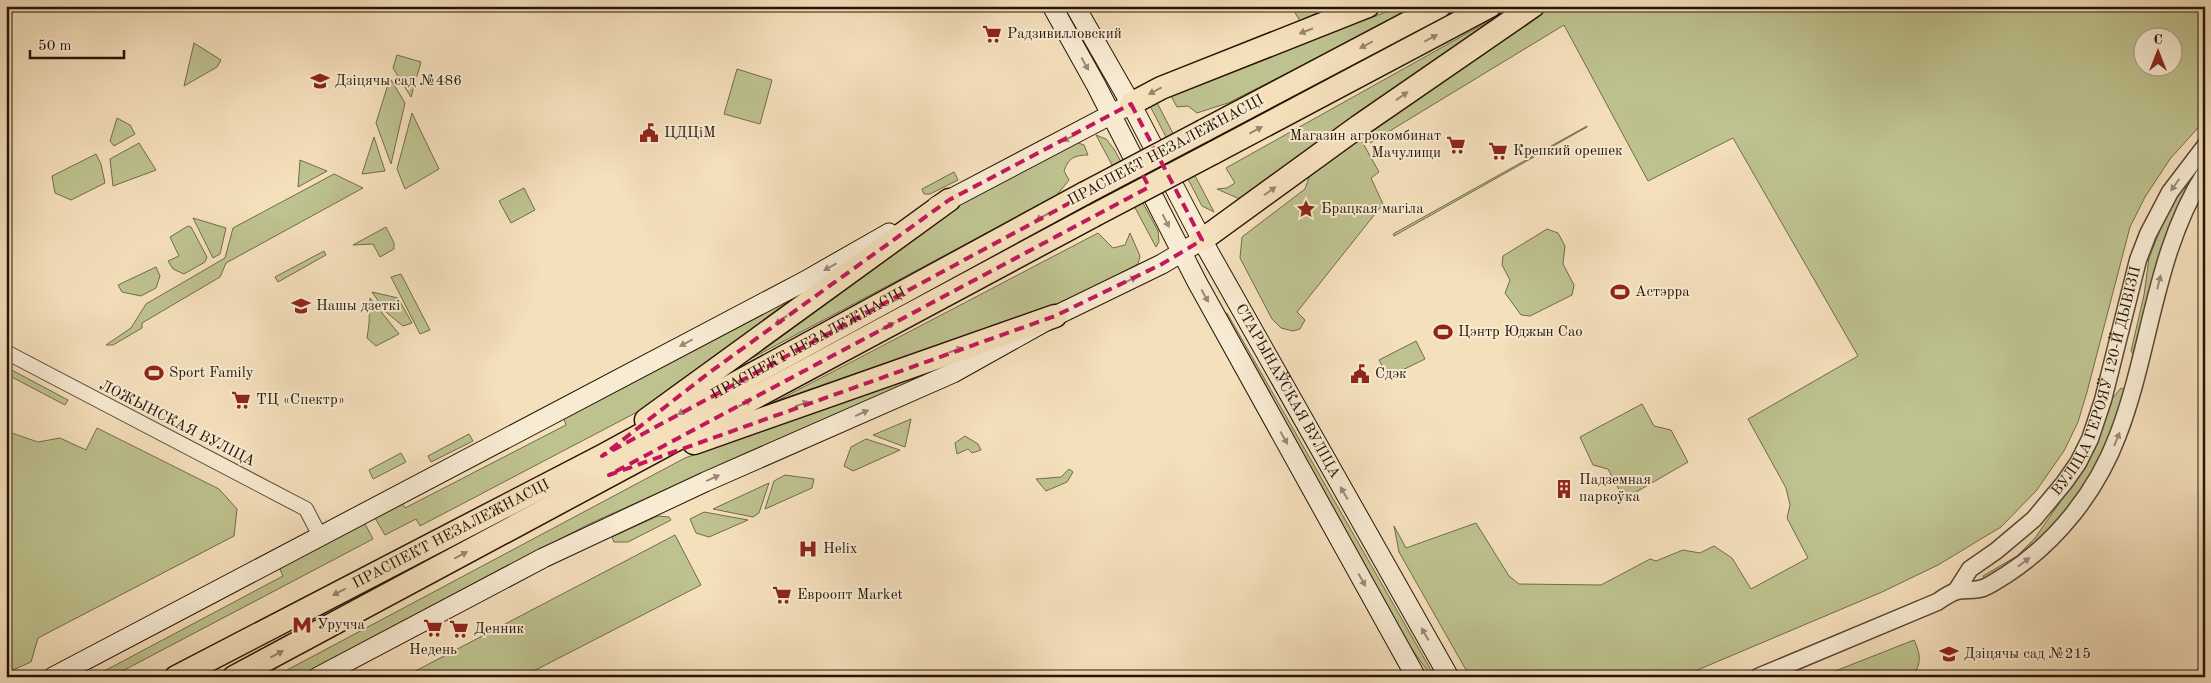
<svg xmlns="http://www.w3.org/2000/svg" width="2211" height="683" viewBox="0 0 2211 683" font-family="'Old Standard TT',serif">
<rect width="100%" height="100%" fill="#f5e0bc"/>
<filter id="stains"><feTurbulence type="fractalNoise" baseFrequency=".004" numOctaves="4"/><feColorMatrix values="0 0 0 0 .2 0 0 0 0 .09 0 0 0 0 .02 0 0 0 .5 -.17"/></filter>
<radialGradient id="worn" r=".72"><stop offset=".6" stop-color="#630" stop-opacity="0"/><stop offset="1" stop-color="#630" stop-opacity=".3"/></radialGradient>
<path fill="#bec28f" stroke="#726b4a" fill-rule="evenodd" d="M1291,6H1332L1300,21Z
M1402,6H1421L1228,103L1197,113L1188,106L1177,107L1170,94Z
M1516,6L1242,200L1217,189L1227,188L1235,183L1226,168Z
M1548,6H2205V120L2170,159L2145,197L2130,227L2087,392L2078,422L2064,451L2036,491L2001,527L1938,565L1882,592L1681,677H1470L1399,552L1394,526L1406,548L1476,523L1509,576L1519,584L1601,585L1650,559L1656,561L1683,550L1700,553L1714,546L1732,558L1751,589L1808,558L1787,518L1790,505L1786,488L1748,419L1858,356L1733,138L1648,181L1564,25L1370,143L1366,135ZM2144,38H2174V68H2144Z
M194,43L221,60L217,67L184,86Z
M397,55L421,62L411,97L393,68Z
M737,69L772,80L760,124L724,114Z
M390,78L405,103L391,164L376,123Z
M1154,97L1214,212L1202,206L1150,106Z
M412,113L439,169L405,189L397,169Z
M117,118L130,125L135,134L114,146L110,141Z
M1587,126V127L1394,236L1393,234Z
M1096,135L1106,139L1114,149L1158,231L1159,242L1156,247Z
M374,137L385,171L362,174Z
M1360,138L1379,172L1371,178L1383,204L1297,312L1305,320L1300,329L1293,331L1281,328L1272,319L1240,258L1242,237L1305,189L1312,169Z
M1076,142L1084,145L1088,155C1075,155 1068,158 1064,171L1069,180L1056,196L696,388L941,212Z
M139,143L156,170L113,186L110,159Z
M96,154L101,164L105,183L71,200L55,193L52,176Z
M300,160L327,171L298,187Z
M954,172L958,180L930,194H924L922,189Z
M334,174L363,188L226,263L220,277L142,323V328L113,345H106L131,328L146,304L225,258L233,228Z
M2187,187L2170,224L2157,261L2133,354L2131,351L2144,295L2149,258L2168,210L2180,190Z
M524,188L535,210L511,223L499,201Z
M193,218L226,228L220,254L213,258Z
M188,226L191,227L207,257L205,262L184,274L173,269L168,261L179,256L170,237Z
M386,227L394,243V249L380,257L373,244L353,245Z
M1547,229L1558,233L1565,246L1563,264L1574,285L1572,295L1530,316L1521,315L1505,293L1510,280L1502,265L1503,256Z
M1098,233L1113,248L1125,245L1130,233L1140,256L1138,264L1066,302L750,415Z
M324,251L326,255L278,282L275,277Z
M849,259L643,409L420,526L416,519L385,535L374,516L401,501L405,508L566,425L563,417Z
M156,267L160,276L156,288L141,296L122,292L118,285Z
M401,274L430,330L420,334L391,277Z
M372,292L398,298L412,323L403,326L386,312Z
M370,298L399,334L376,346L367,338L369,324Z
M1227,313L1435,677H1432L1406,641L1223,315Z
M1416,341L1425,359L1388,377L1379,360Z
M968,356L703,477L671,487L587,525L297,677H274L685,458Z
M6,367L68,400L65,405L6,374Z
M2121,388L2125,390C2116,416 2108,444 2095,469C2079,499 2046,538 2017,558C2007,565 1995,571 1984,578L1983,576L2017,556L2035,538L2084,468L2102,429L2112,399Z
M1642,404L1654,426L1671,430L1688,462L1624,499L1608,469L1593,465L1580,437Z
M911,419L905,447L873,435Z
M97,428L219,489L237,509L234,536L38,638L31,662L6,673V431L38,442L60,438L86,450Z
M469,434L473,441L431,462L428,456Z
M965,436L978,444L981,450L972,453L968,449L957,454L955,443Z
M866,439L900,450L853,471L844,466L851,447Z
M401,453L406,462L373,479L369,470Z
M1069,469L1073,472L1067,482L1046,491L1036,479L1061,477Z
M785,475L814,479L812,488L765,509L774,481Z
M769,483L759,513L753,517L713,509Z
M704,512L748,520L709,537L696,533L690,519Z
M658,516L669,517L671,520L628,542H614L612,537Z
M364,522L373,539L111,677H93L283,576L279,567Z
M675,535L701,585L522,677H404Z
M1914,640C1921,655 1922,665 1911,677H1820Z"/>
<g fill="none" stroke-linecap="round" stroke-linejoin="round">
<g stroke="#5a4734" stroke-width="16">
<path id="minor" d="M6,352L306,509L320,536"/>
</g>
<g stroke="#5a4734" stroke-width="19">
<g id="tertiary">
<path id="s1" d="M1956,591L1970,569L1996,551L2034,519L2064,483L2078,463L2090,439L2103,400L2138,260L2148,234L2170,192L2205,146"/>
<path d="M1758,677L1937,602C1943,598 1950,593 1957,591C1966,589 1975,591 1983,588C1991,585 1999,579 2006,575C2057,542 2097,491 2118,435C2151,349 2154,253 2205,173"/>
</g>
</g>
<g stroke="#261406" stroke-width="21">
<g id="secondary">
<path d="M1052,6L1096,85L1197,282L1416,677"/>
<path id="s2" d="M1075,6L1131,104L1202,240L1449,677"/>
<path d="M937,206L1131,104"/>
<path d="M53,677L805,281L889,233"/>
<path d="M318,677L543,558L705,482L953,373L1055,316L1162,264L1202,240"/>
</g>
</g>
<g stroke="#261406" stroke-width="25">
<g id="trunk">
<path d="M1131,104L1161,88L1368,6"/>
<path d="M1203,131L1440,6"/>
<path d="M1213,153L1490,6"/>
<path d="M1202,240L1359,126L1533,6"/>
<path d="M646,420L949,200"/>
<path d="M694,443L1055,316"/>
<path id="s3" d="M176,677L602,456L1085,193"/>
<path d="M234,677L1093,216"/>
</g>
</g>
<use href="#minor" stroke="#f8ebd3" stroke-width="14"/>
<use href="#tertiary" stroke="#f8ebd3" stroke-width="16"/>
<use href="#secondary" stroke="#f8ebd3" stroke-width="19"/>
<use href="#trunk" stroke="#f5e0bc" stroke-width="22"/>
<g stroke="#261406" stroke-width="25" stroke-linecap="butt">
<path id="trunk-bridge" d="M1085,193L1203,131
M1093,216L1213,153"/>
</g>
<use href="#trunk-bridge" stroke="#f5e0bc" stroke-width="22"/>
</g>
<defs><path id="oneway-solid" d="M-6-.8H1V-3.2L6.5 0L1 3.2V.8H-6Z" transform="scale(1.25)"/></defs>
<g fill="#98846a">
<use href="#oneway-solid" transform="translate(1306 31) rotate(159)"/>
<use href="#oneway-solid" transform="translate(1431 38) rotate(-28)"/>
<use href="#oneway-solid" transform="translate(1366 45) rotate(152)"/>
<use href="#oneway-solid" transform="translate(1155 91) rotate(152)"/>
<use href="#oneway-solid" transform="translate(1402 96) rotate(-35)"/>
<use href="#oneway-solid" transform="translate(1256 130) rotate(-28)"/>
<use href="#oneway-solid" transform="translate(1270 191) rotate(-35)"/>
<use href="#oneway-solid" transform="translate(1042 217) rotate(151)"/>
<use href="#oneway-solid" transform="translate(781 320) rotate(144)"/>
<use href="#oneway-solid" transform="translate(888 326) rotate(-28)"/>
<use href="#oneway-solid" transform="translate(956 350) rotate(-19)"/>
<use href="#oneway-solid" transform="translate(745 403) rotate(-28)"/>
<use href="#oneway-solid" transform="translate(802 404) rotate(-19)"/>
<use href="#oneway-solid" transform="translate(684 411) rotate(151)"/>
<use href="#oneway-solid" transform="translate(461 555) rotate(-28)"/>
<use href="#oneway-solid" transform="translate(339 592) rotate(153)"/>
<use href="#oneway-solid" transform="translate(277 654) rotate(-28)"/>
</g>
<g fill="#9a8a77">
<use href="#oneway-solid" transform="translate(1085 64) rotate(61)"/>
<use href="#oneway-solid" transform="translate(1069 138) rotate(152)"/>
<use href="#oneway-solid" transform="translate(2175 185) rotate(125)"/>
<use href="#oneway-solid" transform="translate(1166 221) rotate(63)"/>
<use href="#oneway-solid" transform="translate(830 267) rotate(151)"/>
<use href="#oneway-solid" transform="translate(1130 280) rotate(-26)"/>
<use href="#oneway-solid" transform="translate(2159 282) rotate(-76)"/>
<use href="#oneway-solid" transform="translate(1205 296) rotate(61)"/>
<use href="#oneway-solid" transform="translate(686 343) rotate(152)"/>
<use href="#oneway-solid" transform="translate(862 413) rotate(-24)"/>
<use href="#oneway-solid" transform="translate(1284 438) rotate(61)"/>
<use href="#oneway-solid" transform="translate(2117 439) rotate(-68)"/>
<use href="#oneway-solid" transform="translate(713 478) rotate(-24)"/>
<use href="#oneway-solid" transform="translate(1344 493) rotate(-120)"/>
<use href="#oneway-solid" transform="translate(2024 562) rotate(-37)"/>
<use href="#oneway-solid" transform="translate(1362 580) rotate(61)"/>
<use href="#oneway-solid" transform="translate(1425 634) rotate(-120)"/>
</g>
<path fill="none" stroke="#c2185b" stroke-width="4" stroke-dasharray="10 6" stroke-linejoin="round" d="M1131,104L1202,240L1162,264L1055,316L609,475L1149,187L1138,166L602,456L710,372L949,200Z"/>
<defs>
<g id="supermarket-bare" transform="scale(1.5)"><path d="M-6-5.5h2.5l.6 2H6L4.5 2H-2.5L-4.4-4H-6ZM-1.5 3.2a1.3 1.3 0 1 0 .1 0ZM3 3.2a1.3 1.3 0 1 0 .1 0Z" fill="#8f2418" stroke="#f8ebd3" stroke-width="2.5" paint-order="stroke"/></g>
<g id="school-bare" transform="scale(1.5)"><path d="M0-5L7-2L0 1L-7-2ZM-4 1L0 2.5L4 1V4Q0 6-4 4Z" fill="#8f2418" stroke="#f8ebd3" stroke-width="2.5" paint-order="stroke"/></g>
<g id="civic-bare" transform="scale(1.5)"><path d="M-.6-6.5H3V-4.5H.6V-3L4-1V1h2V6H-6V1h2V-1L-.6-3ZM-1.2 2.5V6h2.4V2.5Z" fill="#8f2418" stroke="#f8ebd3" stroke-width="2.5" paint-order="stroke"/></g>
<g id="sight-bare" transform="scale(1.5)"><path d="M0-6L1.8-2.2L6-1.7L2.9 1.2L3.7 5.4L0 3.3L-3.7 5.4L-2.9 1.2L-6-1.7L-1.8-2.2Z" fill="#8f2418" stroke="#f8ebd3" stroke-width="2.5" paint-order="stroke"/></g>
<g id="stadium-bare" transform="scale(1.5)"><path d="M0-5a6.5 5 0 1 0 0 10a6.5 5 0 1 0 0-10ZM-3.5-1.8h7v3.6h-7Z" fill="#8f2418" stroke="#f8ebd3" stroke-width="2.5" paint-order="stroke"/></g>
<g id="building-bare" transform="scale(1.5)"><path d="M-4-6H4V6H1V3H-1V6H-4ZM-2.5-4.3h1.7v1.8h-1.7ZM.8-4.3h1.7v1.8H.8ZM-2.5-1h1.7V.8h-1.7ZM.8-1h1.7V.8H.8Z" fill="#8f2418" stroke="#f8ebd3" stroke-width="2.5" paint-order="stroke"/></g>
<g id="hospital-bare" transform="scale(1.5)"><path d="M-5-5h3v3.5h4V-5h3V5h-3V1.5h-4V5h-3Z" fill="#8f2418" stroke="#f8ebd3" stroke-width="2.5" paint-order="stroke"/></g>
<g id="metro-bare" transform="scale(1.5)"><path d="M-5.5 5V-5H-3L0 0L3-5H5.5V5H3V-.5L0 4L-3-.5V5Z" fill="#8f2418" stroke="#f8ebd3" stroke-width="2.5" paint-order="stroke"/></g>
</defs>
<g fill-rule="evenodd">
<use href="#supermarket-bare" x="992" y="34"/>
<use href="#school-bare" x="320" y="81"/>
<use href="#civic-bare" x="649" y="133"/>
<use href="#supermarket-bare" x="1456" y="145"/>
<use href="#supermarket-bare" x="1498" y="151"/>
<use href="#sight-bare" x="1306" y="209"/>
<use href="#stadium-bare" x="1620" y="292"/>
<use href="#school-bare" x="301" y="306"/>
<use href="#stadium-bare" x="1443" y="332"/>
<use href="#stadium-bare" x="154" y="373"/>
<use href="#civic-bare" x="1360" y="374"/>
<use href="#supermarket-bare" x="241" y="400"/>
<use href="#building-bare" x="1564" y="489"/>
<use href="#hospital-bare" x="808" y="549"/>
<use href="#supermarket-bare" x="782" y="595"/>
<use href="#metro-bare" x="302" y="625"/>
<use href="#supermarket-bare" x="433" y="628"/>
<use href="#supermarket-bare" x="459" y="629"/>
<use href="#school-bare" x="1949" y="654"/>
</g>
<g text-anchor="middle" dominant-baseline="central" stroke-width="4" stroke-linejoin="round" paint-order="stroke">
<g font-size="15" fill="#261406" stroke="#f8ebd3" text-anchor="start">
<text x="1007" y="34">Радзивилловский</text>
<text x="335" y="81">Дзіцячы сад №486</text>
<text x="664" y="133">ЦДЦіМ</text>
<text x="1441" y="136" text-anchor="end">Магазин агрокомбинат<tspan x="1441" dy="17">Мачулищи</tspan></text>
<text x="1513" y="151">Крепкий орешек</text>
<text x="1321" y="209">Брацкая магіла</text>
<text x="1635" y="292">Астэрра</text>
<text x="316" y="306">Нашы дзеткі</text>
<text x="1458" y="332">Цэнтр Юджын Сао</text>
<text x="169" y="373">Sport Family</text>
<text x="1375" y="374">Сдэк</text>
<text x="256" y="400">ТЦ «Спектр»</text>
<text x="1579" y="480">Падземная<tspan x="1579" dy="17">паркоўка</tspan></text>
<text x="823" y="549">Helix</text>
<text x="797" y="595">Евроопт Market</text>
<text x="317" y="625">Уручча</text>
<text x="474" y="629">Денник</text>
<text x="433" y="650" text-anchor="middle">Недень</text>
<text x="1964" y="654">Дзіцячы сад №215</text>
</g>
<g font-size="15" fill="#261406" stroke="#f8ebd3">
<text transform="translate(1166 151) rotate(-28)">ПРАСПЕКТ НЕЗАЛЕЖНАСЦІ</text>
<text stroke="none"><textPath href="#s3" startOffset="715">ПРАСПЕКТ НЕЗАЛЕЖНАСЦІ</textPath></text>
<text stroke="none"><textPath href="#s1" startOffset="262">ВУЛІЦА ГЕРОЯЎ 120-Й ДЫВІЗІІ</textPath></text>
<text stroke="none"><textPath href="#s2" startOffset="440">СТАРЫНАЎСКАЯ ВУЛІЦА</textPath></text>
<text transform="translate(177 424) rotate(27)">ЛОЖЫНСКАЯ ВУЛІЦА</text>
<text stroke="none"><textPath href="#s3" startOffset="310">ПРАСПЕКТ НЕЗАЛЕЖНАСЦІ</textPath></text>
</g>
</g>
<rect width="2211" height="683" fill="none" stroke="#f5e0bc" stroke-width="25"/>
<rect x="8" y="8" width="2196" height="668" fill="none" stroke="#261406" stroke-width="2.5"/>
<rect x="12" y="12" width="2186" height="658" fill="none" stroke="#261406"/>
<g transform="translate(2158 52)"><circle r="24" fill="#f8ebd3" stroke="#a49581"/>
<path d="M0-4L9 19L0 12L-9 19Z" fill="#8f2418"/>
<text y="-8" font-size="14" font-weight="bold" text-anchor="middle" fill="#261406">С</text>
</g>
<path d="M30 50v8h94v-8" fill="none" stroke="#261406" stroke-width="2.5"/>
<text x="38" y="50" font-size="15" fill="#261406" stroke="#f8ebd3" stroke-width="4" paint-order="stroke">50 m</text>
<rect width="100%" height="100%" filter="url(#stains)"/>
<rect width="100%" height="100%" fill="url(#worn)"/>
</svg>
